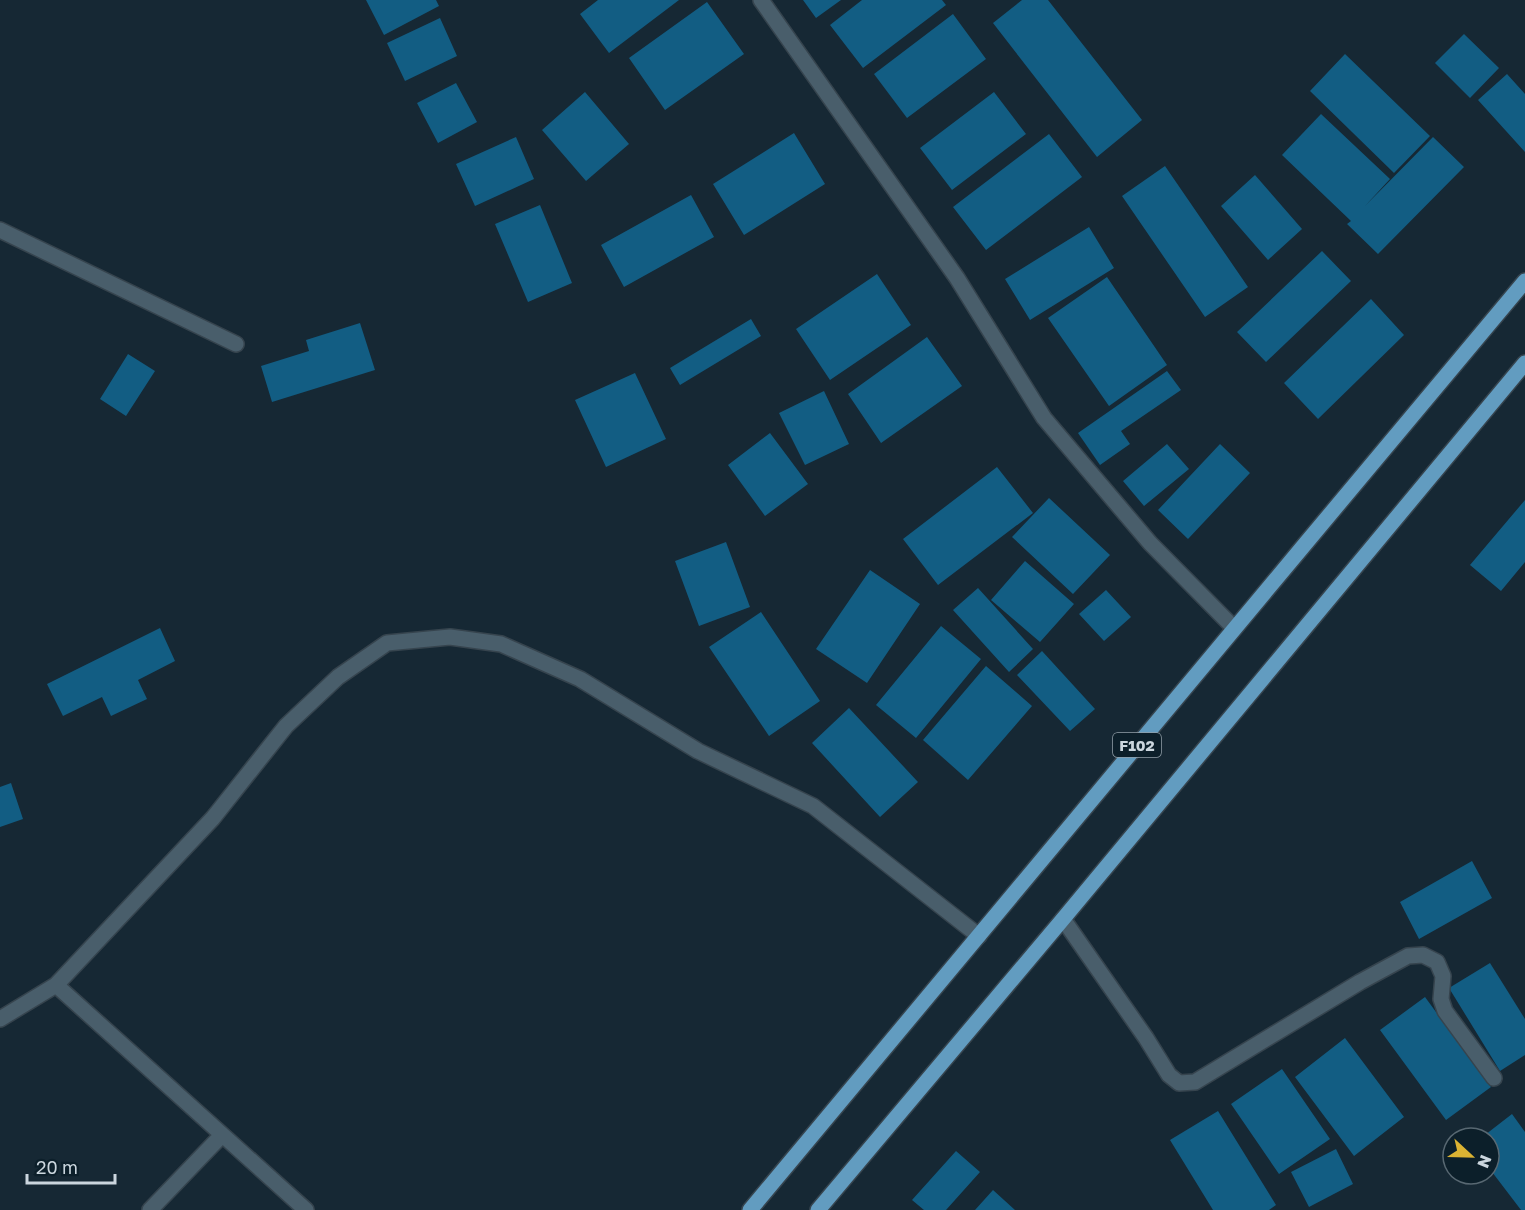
<svg xmlns="http://www.w3.org/2000/svg" width="1525" height="1210" viewBox="0 0 1525 1210" font-family="'Golos Text',sans-serif">
<rect width="100%" height="100%" fill="#162834"/>
<path fill="#125d83" d="M366,0H436L439,6L384,35Z
M598,0H679L609,53L580,14Z
M803,0H841L816,18Z
M862,0H942L946,5L863,68L830,25Z
M1022,0H1048L1142,120L1097,157L993,23Z
M707,2L744,54L665,110L629,58Z
M953,14L986,59L907,118L874,74Z
M440,18L457,56L405,81L387,43Z
M1464,34L1499,68L1470,98L1435,63Z
M1345,54L1430,136L1394,173L1310,91Z
M1507,74L1525,94V152L1478,100Z
M456,83L477,122L438,143L417,103Z
M585,92L629,144L586,181L542,130Z
M994,92L1026,134L952,190L920,148Z
M1321,114L1390,179L1365,206L1433,137L1464,167L1378,254L1347,224L1351,221L1282,155Z
M794,133L825,184L744,235L713,184Z
M1049,134L1082,177L986,250L953,207Z
M516,137L534,179L475,206L456,164Z
M1165,166L1248,287L1205,317L1122,196Z
M1255,175L1302,229L1268,260L1221,206Z
M691,195L714,237L624,287L601,245Z
M540,205L572,283L528,302L495,224Z
M1089,227L1114,268L1030,320L1005,279Z
M1322,251L1351,281L1266,362L1237,332Z
M877,274L911,325L830,380L796,329Z
M1107,277L1167,365L1109,406L1048,318Z
M1371,299L1404,335L1318,419L1284,383Z
M751,319L761,336L680,385L670,368Z
M360,323L375,370L272,402L261,366L309,351L306,340Z
M927,337L962,386L881,443L848,394Z
M128,354L155,371L126,416L100,399Z
M1167,371L1181,390L1121,431L1130,444L1100,465L1078,433Z
M635,373L666,439L606,467L575,400Z
M824,391L849,444L805,465L779,413Z
M770,433L808,484L765,516L728,465Z
M1167,444L1189,469L1144,506L1123,481Z
M1220,444L1250,473L1188,539L1158,510Z
M997,467L1033,513L938,585L903,539Z
M1049,498L1110,555L1073,594L1012,537Z
M1525,500V562L1501,591L1470,565Z
M726,542L750,607L699,626L675,561Z
M1025,561L1074,604L1040,642L991,600Z
M870,570L920,604L867,683L816,649Z
M978,588L1033,649L1009,672L953,610Z
M1106,590L1131,617L1104,641L1079,614Z
M761,612L820,701L769,736L709,647Z
M941,626L981,659L916,738L876,705Z
M160,628L175,661L138,680L147,699L111,716L102,697L63,716L47,684Z
M1042,651L1095,709L1070,731L1017,675Z
M986,666L1032,706L968,780L923,740Z
M849,708L918,782L880,817L812,743Z
M11,783L23,819L0,827V787Z
M1472,861L1492,898L1419,939L1400,902Z
M1490,963L1525,1019V1055L1500,1071L1449,988Z
M1425,997L1491,1087L1446,1120L1380,1030Z
M1345,1038L1404,1117L1354,1156L1295,1077Z
M1282,1069L1330,1139L1279,1174L1231,1104Z
M1218,1111L1276,1205L1269,1210H1213L1170,1140Z
M1512,1114L1525,1132V1210H1521L1489,1168V1138H1481Z
M1336,1149L1353,1184L1309,1207L1291,1172Z
M956,1151L980,1172L946,1210H924L912,1200Z
M993,1190L1015,1210H975Z"/>
<g fill="none" stroke-linecap="round" stroke-linejoin="round">
<g stroke="#36444e" stroke-width="18">
<path id="minor" d="M761,0L957,278L1044,418L1150,543L1234,628
M0,230L236,344
M1063,919L1146,1038L1169,1075L1179,1083L1195,1082L1360,982L1408,956L1423,955L1437,962L1443,976L1441,999L1445,1011L1494,1078
M56,985L306,1210
M0,1019L56,985L213,818L286,726L338,677L387,643L450,637L501,644L580,679L698,751L813,806L979,936
M150,1210L222,1135"/>
</g>
<g stroke="#36444e" stroke-width="18">
<path id="major" d="M750,1210C1009,900 1266,590 1525,281
M818,1210L1063,919L1525,363"/>
</g>
<use href="#minor" stroke="#495e6b" stroke-width="15"/>
<use href="#major" stroke="#629cc0" stroke-width="15"/>
</g>
<g text-anchor="middle" dominant-baseline="central" stroke-width="5" stroke-linejoin="round" paint-order="stroke">
<rect fill="#0c1f2a" stroke="#929fa8" stroke-width="1.5" x="1113" y="733" width="48" height="24" rx="4.5"/>
<g font-size="15" font-weight="bold" fill="#cbd6de">
<text x="1137" y="745">F102</text>
</g>
</g>
<g transform="translate(1471 1156) rotate(112)"><circle r="28" fill="#0c1f2a" stroke="#586872" stroke-width="1.5"/>
<path d="M0-4.5L10 22L0 15L-10 22Z" fill="#dbb333"/>
<text y="-9" font-size="16" font-weight="bold" text-anchor="middle" fill="#cbd6de">N</text>
</g>
<path d="M27 1174v9h88v-9" fill="none" stroke="#cbd6de" stroke-width="3"/>
<text x="36" y="1174" font-size="18" fill="#cbd6de" stroke="#0c1f2a" stroke-width="4.5" paint-order="stroke">20 m</text>
</svg>
